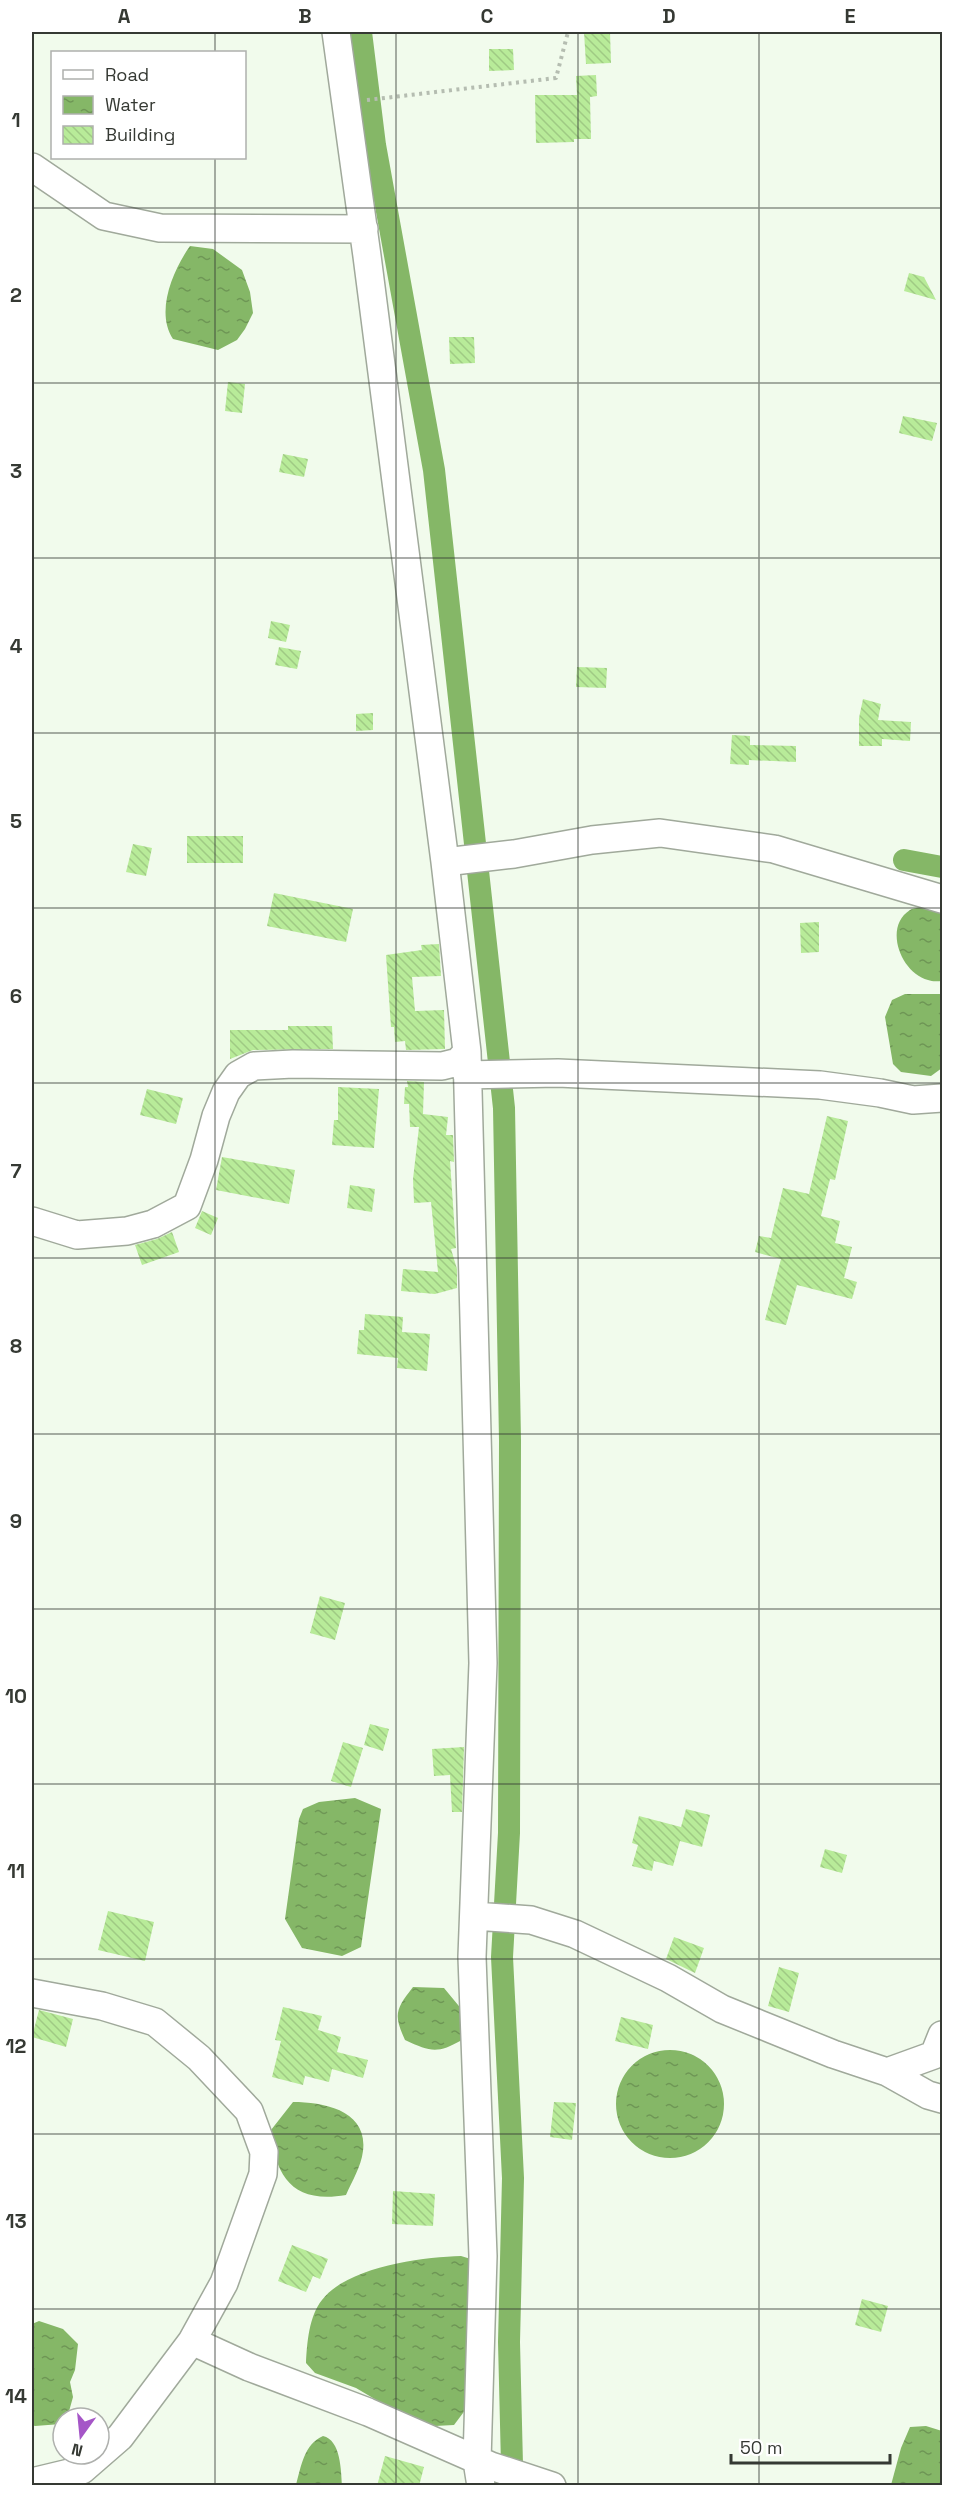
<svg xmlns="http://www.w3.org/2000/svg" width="974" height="2517" viewBox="0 0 974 2517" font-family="'Space Grotesk',sans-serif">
<defs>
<pattern id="water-ripples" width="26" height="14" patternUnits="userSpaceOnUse" patternTransform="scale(1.5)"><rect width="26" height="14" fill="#85b767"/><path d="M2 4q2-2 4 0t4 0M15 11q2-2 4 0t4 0" fill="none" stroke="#6e9655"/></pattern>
<pattern id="building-back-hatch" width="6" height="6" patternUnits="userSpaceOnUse" patternTransform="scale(1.5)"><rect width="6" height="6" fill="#b8eb99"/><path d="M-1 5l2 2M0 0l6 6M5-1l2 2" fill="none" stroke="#9fca84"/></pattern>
</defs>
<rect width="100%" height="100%" fill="#f1fbec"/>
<path fill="url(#water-ripples)" d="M190,246L213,249L242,270L250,292L253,313L245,329L237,340L218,350L173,339C155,312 173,270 190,246Z
M929,907L942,910V981C938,981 933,982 928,980C901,973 883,927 910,910C915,907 923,908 929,907Z
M905,994H942V1068L931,1076L901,1072L893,1064L885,1017L892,1000Z
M355,1798L381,1809L361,1947L342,1956L302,1948L285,1919L299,1819L303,1809L319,1802Z
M413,1987L444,1988L463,2011L462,2040C437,2054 431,2052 405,2040C393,2014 396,2009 413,1987Z
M616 2104a54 54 0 1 1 108 0a54 54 0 1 1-108 0Z
M293,2102C325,2102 368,2111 363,2151C361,2167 352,2181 346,2195C294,2204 275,2178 271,2130Z
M461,2256L474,2260L466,2409L454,2425L435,2426L378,2401L356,2388L315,2373L306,2363C307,2343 309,2316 322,2300C347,2267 422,2257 461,2256Z
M39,2321L63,2329L78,2344L75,2370L70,2382L73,2397L68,2415L63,2418L61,2424L35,2426L32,2425V2324Z
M926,2426L942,2431V2485H891L901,2448L910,2427Z
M323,2436C341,2440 341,2471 342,2485H296C301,2467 304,2444 323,2436Z"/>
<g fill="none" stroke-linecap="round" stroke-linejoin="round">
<path stroke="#85b767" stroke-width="22" d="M361,32L375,145L434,470L504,1108L510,1440L509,1833L502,1957L513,2178L509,2342L512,2465L517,2486
M904,860L942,867"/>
</g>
<path fill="url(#building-back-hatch)" d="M584,32H610L611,63L586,64Z
M489,49H513L514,70L489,71Z
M596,75L597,96L590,97L591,139H574V142L536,143L535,95H577L576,76Z
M909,273L924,277L936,300L904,291Z
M449,337H474L475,363L450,364Z
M228,382L245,384L242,413L225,411Z
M903,416L937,423L932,441L899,433Z
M283,454L308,459L304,477L279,472Z
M271,621L290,625L286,642L268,638Z
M279,647L301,651L297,669L275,665Z
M577,667L607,668L606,688L576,687Z
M863,699L881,704L878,720L911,722L910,741L882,739V746H859V718Z
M373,713V730L356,731V714Z
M732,735L750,736V745L796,746V762L749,760V765L730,764Z
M187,836H243V863H187Z
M133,844L152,848L146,876L126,872Z
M274,893L353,909L346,942L267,926Z
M819,922V952L801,953L800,923Z
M439,944L441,976L412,977L415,1011L444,1010L445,1049L406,1050L405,1041L395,1042L394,1027H391L386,955L422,950L421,945Z
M288,1026H332L333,1049L253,1050L230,1059V1030H288Z
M407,1081L424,1082L423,1114L448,1117L446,1135H453L454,1162L450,1161L456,1248L451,1249L457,1269V1288L435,1294L401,1291L403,1269L438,1272L431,1202L414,1203L413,1179L419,1127H410L409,1104H404L405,1087H408Z
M338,1087L379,1089L374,1148L332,1145L334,1120H338Z
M147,1089L183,1098L176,1124L140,1115Z
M827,1116L848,1121L835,1180L830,1179L821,1216L840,1221L835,1243L852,1247L844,1278L857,1282L852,1299L797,1285L786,1325L765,1320L781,1259L755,1252L759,1236L771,1238L783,1188L809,1194Z
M222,1157L295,1170L289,1204L216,1190Z
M350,1185L375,1189L372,1212L347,1208Z
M202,1211L218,1218L211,1235L195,1228Z
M172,1232L179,1252L142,1265L135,1245L157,1239Z
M365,1314L403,1317L402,1332L430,1334L427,1371L397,1368L398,1358L357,1354L359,1330H364Z
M320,1596L345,1603L335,1640L310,1633Z
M370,1724L389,1729L383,1751L364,1745Z
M343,1742L363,1748L351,1787L331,1781Z
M464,1747L462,1812H452L450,1775L434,1776L432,1749Z
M686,1809L710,1815L702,1847L680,1841L673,1866L654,1861L652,1871L632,1866L638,1845L632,1843L639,1816L681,1827Z
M825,1849L847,1855L842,1873L820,1867Z
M108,1911L154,1922L145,1961L98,1950Z
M674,1937L704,1948L695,1973L666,1959Z
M779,1967L799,1973L789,2012L768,2006Z
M283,2007L322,2016L318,2030L341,2037L337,2052L368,2060L363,2078L332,2069L329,2082L305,2076L303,2085L272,2077L281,2041L275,2040Z
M39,2010L73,2019L66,2047L32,2037Z
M621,2017L653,2025L648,2049L615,2041Z
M554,2102L576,2103L572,2140L550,2137Z
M393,2191L435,2194L433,2226L392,2224Z
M292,2245L328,2259L320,2279L313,2276L306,2292L278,2281Z
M862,2299L888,2306L881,2332L855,2325Z
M385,2456L424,2467L419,2486H377Z"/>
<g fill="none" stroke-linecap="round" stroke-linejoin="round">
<g stroke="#a0a99b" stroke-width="30">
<path id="minor" d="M32,167L104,216L160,228L364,229
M445,862L514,854L592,840L660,833L774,849L942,899
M467,1052L483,1663L472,1957L483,2256L477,2461L481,2486
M467,1075L558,1073L820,1085L880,1093L913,1100L942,1098
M32,1221L77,1235L127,1231L153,1224L187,1206L204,1160L216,1116L226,1092L238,1075L254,1066L293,1064L442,1066L458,1062L467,1052L445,862L367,256L336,32
M474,1916L531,1920L575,1934L668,1978L722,2009L833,2054L887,2072L934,2055L942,2035
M32,1993L102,2006L155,2022L199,2058L249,2111L264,2152L263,2174L224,2283L192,2341L120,2437L82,2470L32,2482
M887,2072L928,2095L942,2099
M192,2341L249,2367L368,2412L491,2466L552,2486"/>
</g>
<path stroke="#b5bdb1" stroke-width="4" stroke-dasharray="3 4.5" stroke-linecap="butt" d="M367,100L556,78L568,32"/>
<use href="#minor" stroke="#fff" stroke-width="27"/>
</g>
<path fill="none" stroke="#353933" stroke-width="1.5" stroke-opacity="0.55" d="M215,32V52M396,32V2486M578,32V2486M759,32V2486M215,158V2486M32,208H942M32,383H942M32,558H942M32,733H942M32,908H942M32,1083H942M32,1258H942M32,1434H942M32,1609H942M32,1784H942M32,1959H942M32,2134H942M32,2309H942"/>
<rect width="974" height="2517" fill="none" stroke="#ffffff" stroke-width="66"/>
<rect x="51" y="51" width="195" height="108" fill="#ffffff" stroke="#aeb0ad" stroke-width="1.5"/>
<rect x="63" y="70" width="30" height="9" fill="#ffffff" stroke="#aeb0ad" stroke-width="1.5"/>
<text x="105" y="81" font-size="18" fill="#353933">Road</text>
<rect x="63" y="96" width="30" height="18" fill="url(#water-ripples)" stroke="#aeb0ad" stroke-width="1.5"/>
<text x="105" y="111" font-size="18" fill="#353933">Water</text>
<rect x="63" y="126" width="30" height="18" fill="url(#building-back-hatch)" stroke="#aeb0ad" stroke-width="1.5"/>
<text x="105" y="141" font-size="18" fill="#353933">Building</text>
<g transform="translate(81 2436) rotate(195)"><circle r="28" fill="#ffffff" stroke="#aeb0ad" stroke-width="1.5"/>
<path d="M0-4.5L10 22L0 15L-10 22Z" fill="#a556c7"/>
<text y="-9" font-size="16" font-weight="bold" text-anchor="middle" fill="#353933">N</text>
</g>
<path d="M731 2454v9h159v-9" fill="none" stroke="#353933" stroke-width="3"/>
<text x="740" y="2454" font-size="18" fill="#353933" stroke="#ffffff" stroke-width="4.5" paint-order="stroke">50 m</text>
<rect x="33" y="33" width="908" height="2451" fill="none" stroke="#353933" stroke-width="2"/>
<g font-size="20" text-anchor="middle" font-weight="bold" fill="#353933">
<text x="124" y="23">A</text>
<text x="305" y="23">B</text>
<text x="487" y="23">C</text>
<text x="669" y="23">D</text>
<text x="850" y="23">E</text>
<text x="16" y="127">1</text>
<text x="16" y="302">2</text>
<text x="16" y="478">3</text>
<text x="16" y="653">4</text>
<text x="16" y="828">5</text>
<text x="16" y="1003">6</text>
<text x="16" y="1178">7</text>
<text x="16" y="1353">8</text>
<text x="16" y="1528">9</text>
<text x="16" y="1703">10</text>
<text x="16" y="1878">11</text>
<text x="16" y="2053">12</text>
<text x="16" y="2228">13</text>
<text x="16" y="2403">14</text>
</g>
</svg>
